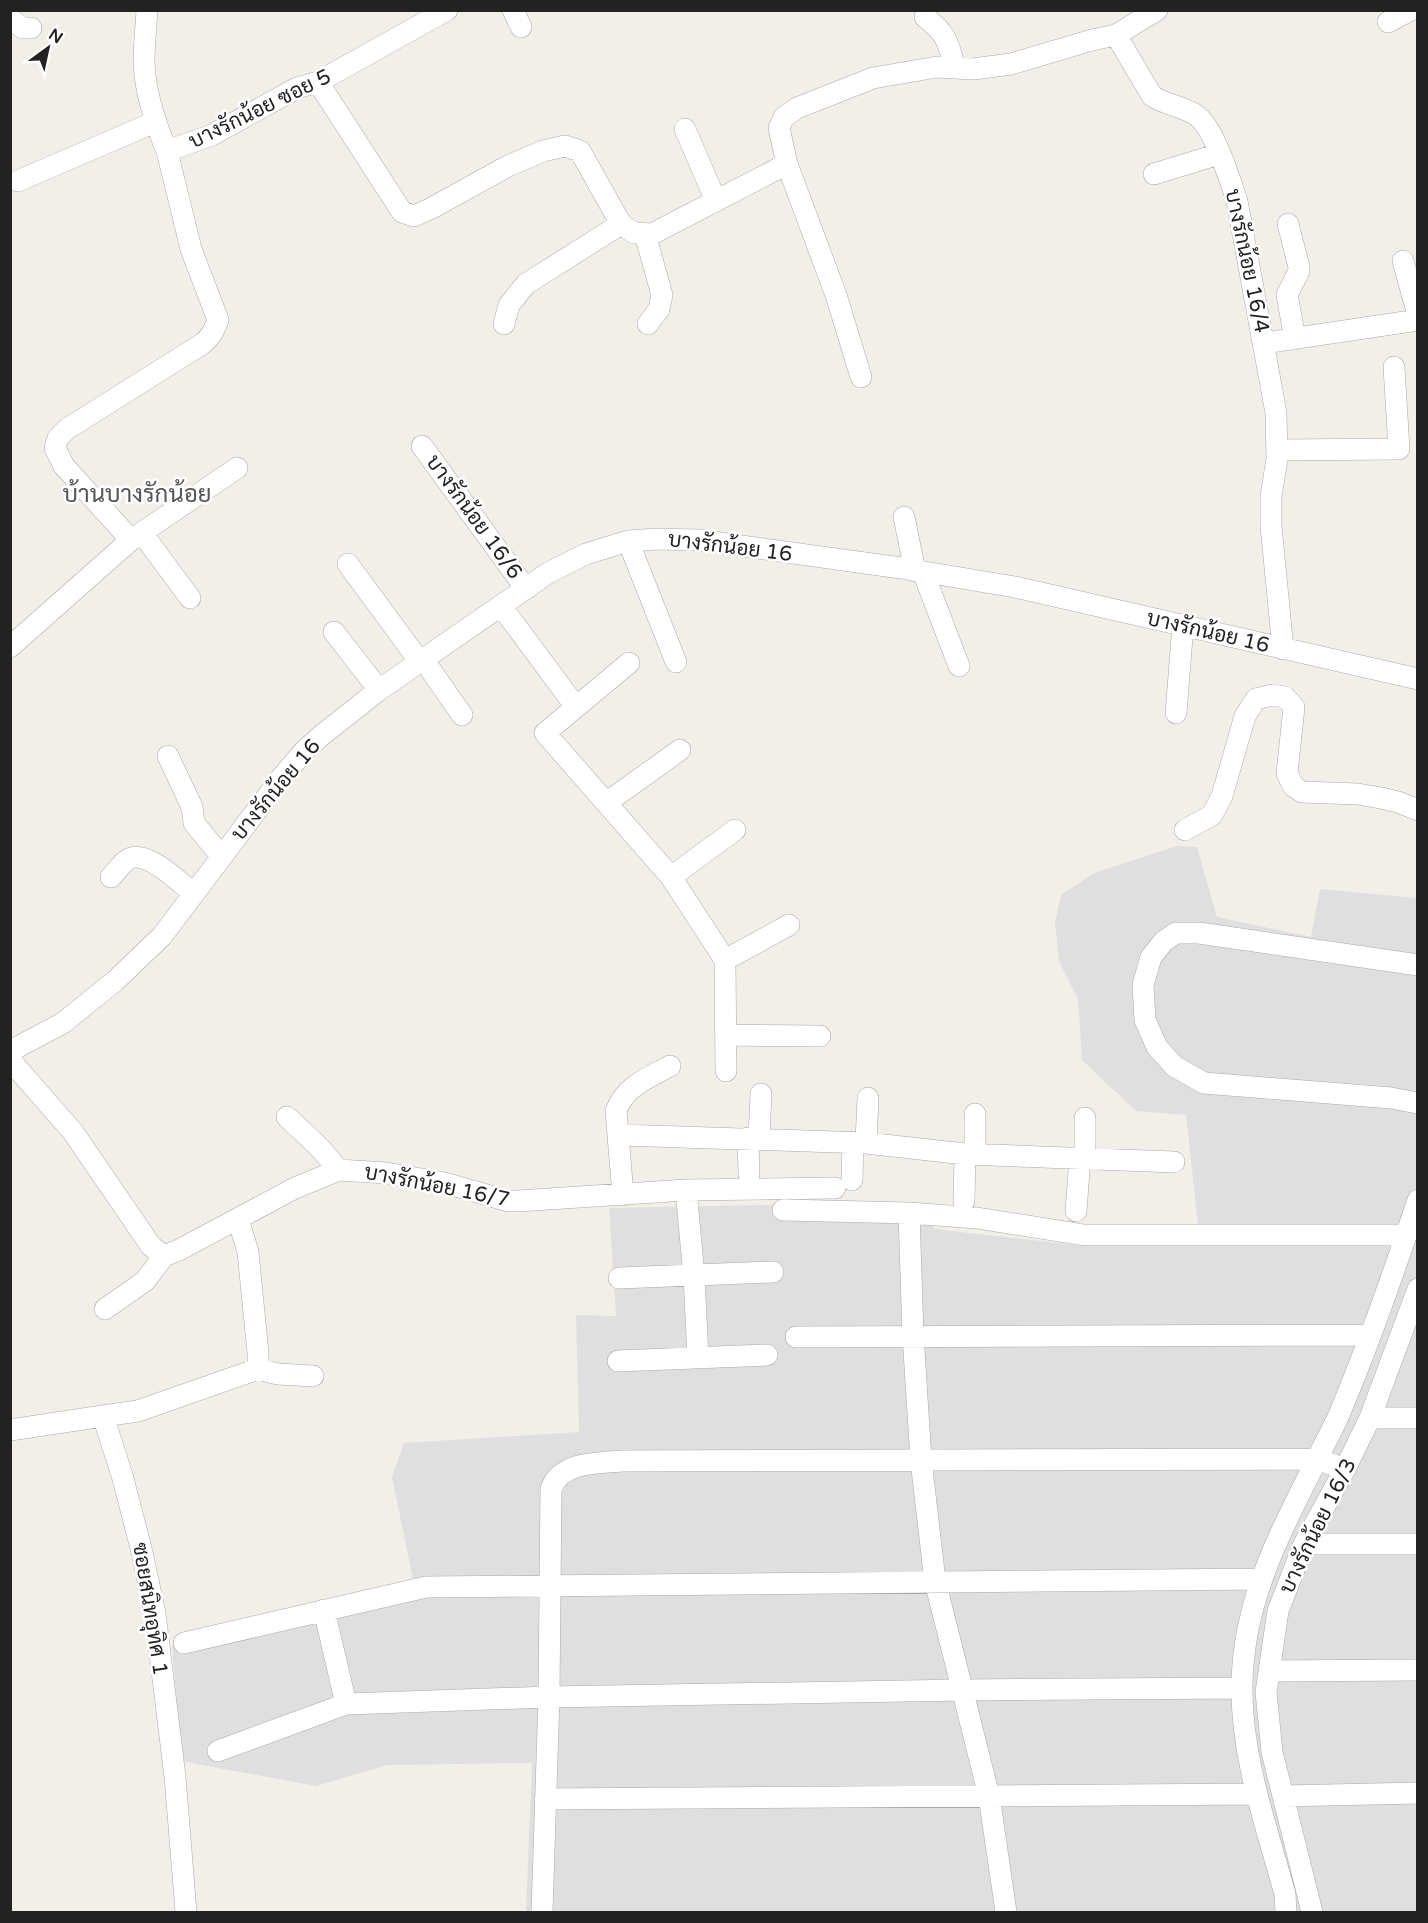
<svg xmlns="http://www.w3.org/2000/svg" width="1428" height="1923" viewBox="0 0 1428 1923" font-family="'Varela Round',Sarabun,sans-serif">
<rect width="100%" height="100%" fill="#f2efe9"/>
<path fill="#e0dfdf" d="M1177,846L1197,847L1217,917L1311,937L1320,889L1417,898V1912H526L532,1763L387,1765L316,1786L181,1761L172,1645L414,1584L392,1477L404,1443L579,1432L576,1315L616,1316L609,1208L809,1204L928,1207L934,1229L1084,1246L1200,1243L1186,1115L1136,1111L1082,1060L1078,999L1059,961L1055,922L1061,895L1094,873Z"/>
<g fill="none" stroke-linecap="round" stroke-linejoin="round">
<g stroke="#a9a9a9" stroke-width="22">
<path id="minor" d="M147,10C146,28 144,45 144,62C145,93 155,123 167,151L212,135L297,88L318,82L447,10
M513,10L521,27
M925,17C947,34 948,42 955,68
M10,19L23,28H31
M1388,22L1411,10
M1116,35L1157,10
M318,82L402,212L414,216L430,209L508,166L543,151L565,146L580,151L621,224L634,233L652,234L787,164
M685,129L716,201
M1154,174L1219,154
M18,181L155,122
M1288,224L1299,267V271L1287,295L1295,339
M645,234L662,295L659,309L648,324
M1403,261L1418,315
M504,324L509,305L526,284L621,224
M1264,343L1418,320
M861,377L836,295L787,164L779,128L784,117L797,108L873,78L937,67L973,69L1011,64L1092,40L1116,35L1152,96C1166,105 1182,106 1196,115C1214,127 1230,180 1237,201L1276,413L1277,459L1271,496V526L1283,649
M422,446L526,589
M1277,450L1399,449L1394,367
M904,517L915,571
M142,533L190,598
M131,540L64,466L55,448L58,438L67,429L202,344C211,337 214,331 218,320L191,249L167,151
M628,541L676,662
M348,564L420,662
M923,572L959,666
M501,606L576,707
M334,632L379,690
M10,647L131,540L237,468
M423,659L462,715
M629,663L545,733L671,877L725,960L726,1071
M1176,713L1183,625
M168,756L192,807L194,823L221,856
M606,803L680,750
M1185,830L1212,815L1222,796L1245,716L1256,699L1272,695L1285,697L1294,707L1287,773L1293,786L1302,792L1358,794L1381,798L1398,802L1418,810
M111,877C116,872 121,864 127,860C145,847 180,883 193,893
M671,877L735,830
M725,960L789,925
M1418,965L1199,933H1176L1164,941L1151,957L1143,985L1145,1020L1157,1047L1174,1066L1204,1083L1391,1098L1418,1103
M726,1035L820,1036
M10,1051L63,1023L115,981L162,936L281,778L305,750L322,735L379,690L548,573L586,554L628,541L656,539L699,540L901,568L1015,587L1418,679
M10,1060L73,1132L151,1246L164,1256L179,1250L295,1188L339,1170L386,1173L445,1183L508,1201H518L686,1190L835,1188
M287,1117L319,1147L339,1170
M1085,1118V1158
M620,1135L866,1143L965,1154L1174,1162
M748,1138L749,1175
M759,1138L761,1094
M866,1143L868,1098
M975,1154V1114
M852,1180L853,1142
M686,1190L694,1276L698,1358
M623,1195L616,1111C625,1086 648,1078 670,1066
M964,1201L965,1154
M783,1210L909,1213L977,1218L1084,1235H1406
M1076,1211L1080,1158
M909,1213L913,1335L921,1460L935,1581L989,1796L1006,1912
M619,1278L773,1272
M105,1309L145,1281L164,1256
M796,1337L1369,1335
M618,1361L767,1355
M258,1369L278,1374L313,1376
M1370,1418H1418
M10,1430L103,1416
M1304,1544H1418
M324,1610L346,1704
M184,1643L426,1587L1261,1579
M1269,1671L1418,1670
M218,1751L346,1704L549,1697L963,1690L1242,1688
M1283,1796L1418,1793
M545,1799L1257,1794
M186,1912L175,1777L155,1613L141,1548L122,1475L103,1416L138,1411L258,1369V1353L248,1252L238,1219
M542,1912L549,1697L551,1489C561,1461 598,1463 622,1461L1317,1459L1345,1469
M1286,1912L1285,1894C1266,1825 1241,1757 1242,1685C1243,1598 1282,1530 1319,1455C1327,1438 1337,1422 1343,1405C1371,1338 1395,1269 1418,1200
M1312,1912L1272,1752L1266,1692L1278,1611L1304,1544L1345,1469L1370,1418L1418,1289"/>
</g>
<use href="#minor" stroke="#fff" stroke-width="21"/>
</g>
<g text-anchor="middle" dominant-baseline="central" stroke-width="5" stroke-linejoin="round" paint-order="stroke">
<g font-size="21" fill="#222" stroke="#fff">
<text transform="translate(260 109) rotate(-26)">บางรักน้อย ซอย 5</text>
<text transform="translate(1247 261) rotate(78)">บางรักน้อย 16/4</text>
<text transform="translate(474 517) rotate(54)">บางรักน้อย 16/6</text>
<text transform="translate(730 547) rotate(7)">บางรักน้อย 16</text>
<text transform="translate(1208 632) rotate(13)">บางรักน้อย 16</text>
<text transform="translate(276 790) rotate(-50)">บางรักน้อย 16</text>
<text transform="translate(437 1186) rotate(11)">บางรักน้อย 16/7</text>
<text transform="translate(1318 1526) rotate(-64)">บางรักน้อย 16/3</text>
<text transform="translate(150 1609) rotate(81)">ซอยสนิทอุทิศ 1</text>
</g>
<g font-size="24" fill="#555" stroke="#fff">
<text x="137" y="494">บ้านบางรักน้อย</text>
</g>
</g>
<rect width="1428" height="1923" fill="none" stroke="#222222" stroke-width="24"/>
<g transform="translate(48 48) rotate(33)" stroke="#ffffff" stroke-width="4.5" paint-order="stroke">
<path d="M0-4.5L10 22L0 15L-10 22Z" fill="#222222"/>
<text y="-9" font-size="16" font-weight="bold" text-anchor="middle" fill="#222222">N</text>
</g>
</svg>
